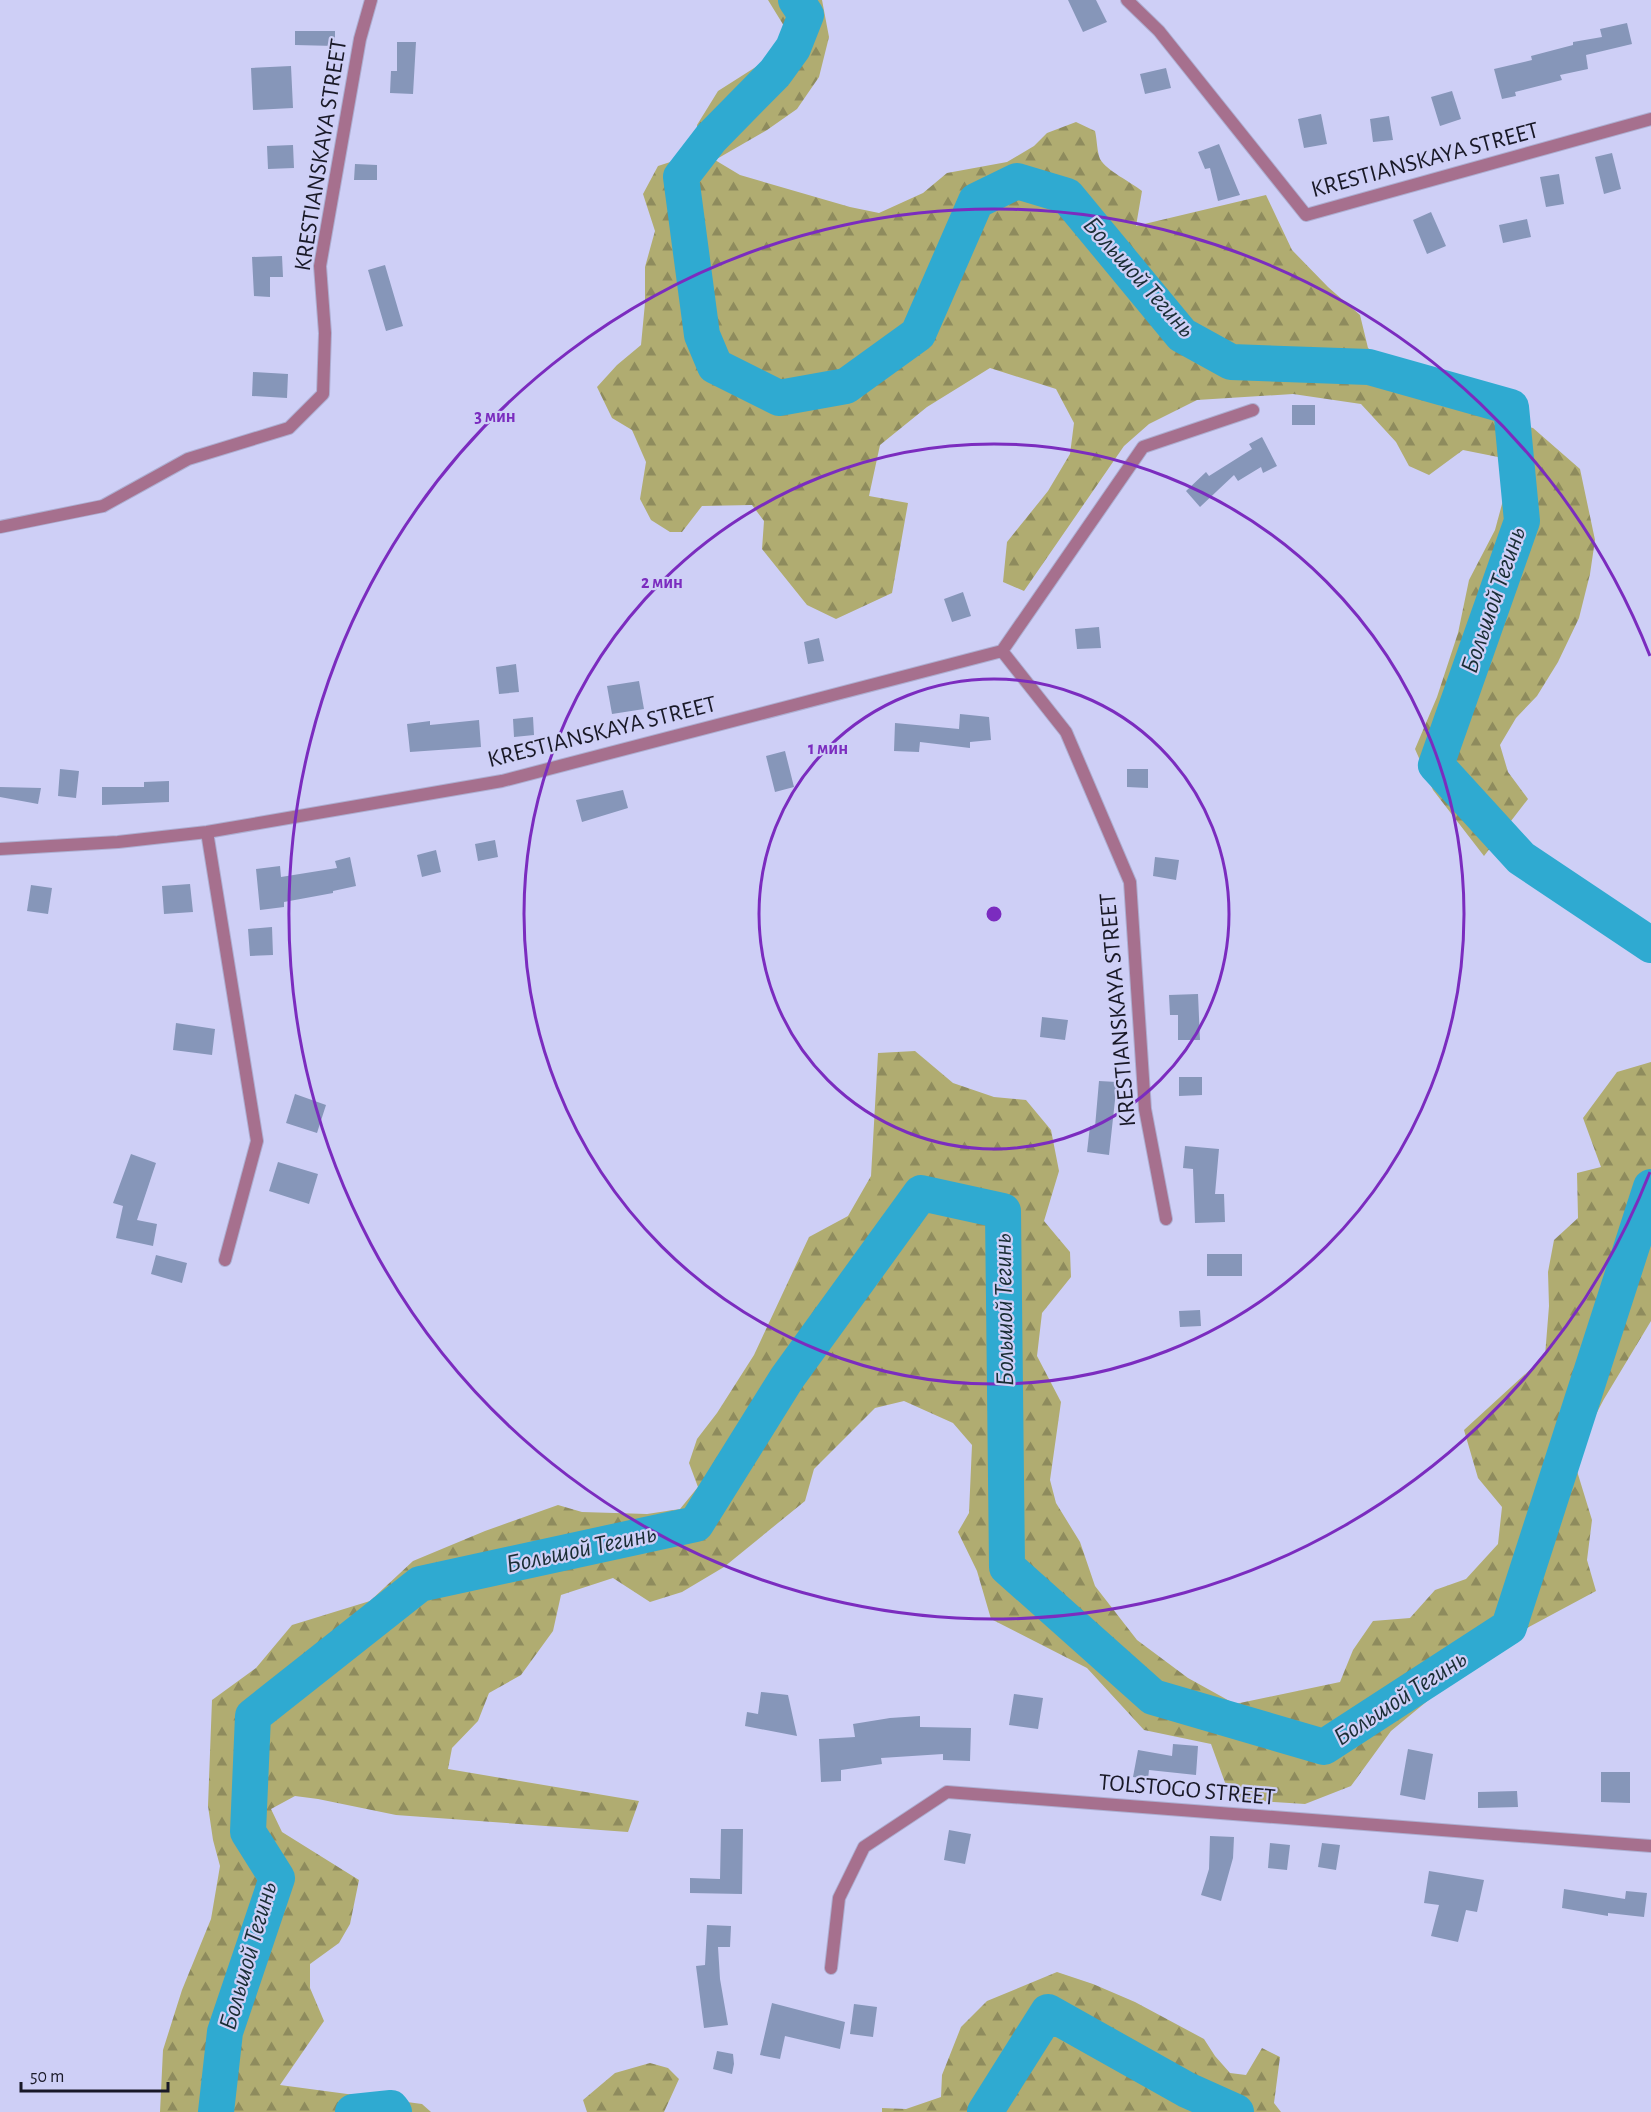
<svg xmlns="http://www.w3.org/2000/svg" width="1651" height="2112" viewBox="0 0 1651 2112" font-family="'Alegreya Sans',sans-serif">
<defs>
<pattern id="forest-firs" width="22" height="20" patternUnits="userSpaceOnUse" patternTransform="scale(1.5)"><rect width="22" height="20" fill="#b0ac71"/><path d="M5 1l3.5 6h-7zM16 11l3.5 6h-7z" fill="#8e8b5d"/></pattern>
</defs>
<rect width="100%" height="100%" fill="#cecff6"/>
<path fill="url(#forest-firs)" d="M768,0H822L829,37L819,77L797,109L767,130L715,160L740,175L850,207L879,213L923,193L947,173L1007,162L1034,146L1047,133L1076,122L1095,131C1097,139 1097,152 1100,159C1107,171 1131,182 1142,191L1136,226L1266,195L1292,250L1328,287L1360,315L1368,348L1439,405L1533,428L1580,469L1595,540L1590,574L1579,618L1558,662L1537,696L1516,718L1500,745L1508,772L1528,799L1484,856L1433,790L1415,749L1437,697L1458,633L1469,580L1495,530L1505,493L1498,457L1463,450L1429,475L1409,466L1396,442L1361,404L1293,394L1197,400L1149,424L1124,446L1024,591L1003,582L1007,542L1048,491L1070,454L1074,423L1056,389L990,368L927,407L880,445L869,496L908,503L892,593L836,619L807,605L762,549L764,521L752,505L702,506L682,532H670L651,520L640,499L646,462L632,430L612,418L597,387L617,365L641,345L645,303V267L655,231L643,194L658,166L701,152L697,125L718,91L770,58L784,26Z
M915,1051L953,1083L994,1097L1026,1100L1051,1130L1059,1171L1044,1221L1070,1252L1071,1277L1042,1313L1037,1356L1061,1402L1050,1480L1056,1503L1080,1542L1095,1586L1137,1640L1188,1678L1235,1704L1340,1682L1353,1650L1373,1621L1410,1618L1435,1590L1466,1579L1498,1544L1502,1507L1478,1478L1464,1430L1545,1356L1549,1306L1548,1272L1554,1240L1578,1218L1577,1173L1601,1167L1583,1118L1617,1072L1651,1062V1321L1604,1399L1573,1458L1592,1520L1587,1560L1596,1591L1527,1628L1431,1698L1391,1731L1351,1786L1305,1804L1231,1799L1211,1744L1144,1730L1087,1668L991,1619L977,1571L958,1532L969,1513L972,1445L953,1423L904,1401L875,1408L814,1469L805,1501L724,1567L682,1592L650,1602L613,1578L561,1595L553,1631L521,1675L489,1693L478,1721L452,1748L448,1769L639,1801L628,1832L396,1815L318,1799L295,1796L271,1809L282,1832L359,1880L350,1924L339,1943L310,1964V1988L324,2021L280,2085L422,2104L431,2112H160L163,2050L182,1990L211,1919L220,1866L213,1840L208,1806L212,1700L256,1668L292,1625L370,1601L413,1561L485,1531L558,1505L582,1512L647,1514L680,1509L698,1487L689,1463L697,1439L717,1413L754,1355L809,1237L848,1216L871,1176L878,1053Z
M1057,1972L1093,1984L1135,2002L1204,2039L1215,2056L1230,2073L1246,2075L1262,2048L1280,2057L1274,2103L1281,2112H882V2108L906,2109L941,2097L942,2075L961,2027L987,2001Z
M650,2063L668,2068L679,2079L664,2112H587L583,2100L615,2073Z"/>
<g fill="none" stroke-linecap="round" stroke-linejoin="round">
<path stroke="#2faad1" stroke-width="36" d="M796,0L806,15L793,48L775,73L711,138L681,177L702,335L715,366L779,398L846,386L918,334L976,201L1017,181L1067,196L1182,335L1231,362L1369,367L1511,407L1522,521L1436,765L1521,858L1651,945
M216,2112L225,2032L277,1878L248,1832L253,1716L420,1584L696,1524L787,1378L921,1193L1003,1211L1007,1567L1153,1697L1324,1747L1509,1627L1651,1187
M353,2112L391,2108L394,2112
M985,2112L1048,2012L1187,2090L1236,2112"/>
</g>
<path fill="#8696b9" d="M1068,0H1096L1107,22L1083,32Z
M1627,23L1632,44L1586,55L1588,69L1560,75L1562,80L1515,92L1516,96L1502,99L1494,69L1532,60L1531,56L1573,45V42L1602,37L1600,29Z
M295,31H335V46L295,45Z
M397,42H416L413,94L390,93L391,71H397Z
M291,66L293,108L253,110L251,68Z
M1166,68L1171,88L1145,94L1140,74Z
M1452,91L1461,119L1440,126L1431,97Z
M1321,114L1327,144L1304,148L1298,119Z
M1389,116L1393,140L1373,142L1370,119Z
M1219,144L1240,195L1218,201L1210,168L1205,169L1198,152Z
M293,145L294,168L268,169L267,146Z
M1612,153L1621,189L1604,194L1595,157Z
M355,164L377,165V180H354Z
M1559,174L1564,204L1546,207L1540,177Z
M1431,212L1446,246L1427,254L1413,220Z
M1527,219L1531,237L1503,243L1499,225Z
M282,256L283,277H270V297L254,296L252,257Z
M385,265L403,326L386,331L368,270Z
M253,372L288,374L287,398L252,396Z
M1292,405H1315V425H1292Z
M1262,437L1277,466L1263,473L1261,467L1238,481L1234,475L1200,507L1186,491L1206,472L1209,476L1252,449L1249,444Z
M963,592L971,616L952,622L944,599Z
M1099,627L1101,648L1077,649L1075,629Z
M819,638L824,661L808,664L804,642Z
M516,664L519,692L499,694L496,667Z
M639,681L644,709L612,714L607,686Z
M960,714L989,717L991,740L970,742V748L920,742L919,752L894,751L895,723L959,729Z
M533,717L534,735L514,737L513,719Z
M479,720L481,747L410,752L407,724L430,721V725Z
M785,751L794,787L775,792L766,756Z
M60,769L79,771L76,798L58,796Z
M1127,769H1148V788L1127,787Z
M169,781V802L102,805V787H144V782Z
M0,787L41,788L38,804L0,797Z
M623,790L628,808L582,822L576,800Z
M495,840L498,857L478,861L475,844Z
M436,850L441,872L422,877L417,855Z
M350,857L356,886L333,891V893L284,902V907L260,910L256,869L280,866L281,877L337,868L335,861Z
M1155,857L1179,860L1176,880L1153,876Z
M190,884L193,912L164,914L162,886Z
M31,885L52,888L48,914L27,911Z
M272,927L273,955L250,956L248,929Z
M1198,994L1200,1040H1178V1015H1170L1169,995Z
M1042,1017L1068,1020L1065,1040L1040,1037Z
M176,1023L215,1029L212,1055L173,1050Z
M1179,1077H1202V1095L1179,1096Z
M1099,1081L1117,1082L1109,1155L1087,1152L1090,1126L1095,1127Z
M295,1094L326,1105L317,1133L286,1123Z
M1185,1146L1219,1149L1215,1194H1224L1225,1222L1195,1223L1193,1169L1183,1168Z
M131,1154L156,1163L137,1220L157,1224L153,1246L116,1238L123,1206L113,1203Z
M278,1162L318,1174L309,1204L269,1191Z
M1207,1254H1242V1276H1207Z
M156,1255L187,1263L182,1283L151,1274Z
M1200,1310L1201,1326L1180,1327L1179,1311Z
M761,1692L788,1695L797,1736L745,1726L747,1712L758,1714Z
M1014,1694L1043,1698L1038,1729L1009,1725Z
M920,1716V1727L971,1728L970,1761L943,1760V1754L881,1758L882,1764L841,1770V1781L821,1782L819,1739L855,1737L853,1724L890,1718Z
M1173,1744L1198,1746L1196,1775L1149,1770L1148,1779L1133,1777L1138,1750L1172,1756Z
M1408,1749L1433,1754L1425,1800L1400,1795Z
M1601,1772H1630V1803L1601,1802Z
M1517,1791L1518,1807L1478,1808V1792Z
M721,1829H743L742,1894L690,1893V1878L720,1879Z
M949,1830L971,1834L965,1864L944,1860Z
M1210,1836L1234,1837L1233,1858L1221,1901L1201,1895L1209,1869Z
M1270,1843L1290,1845L1287,1870L1268,1868Z
M1322,1843L1340,1845L1336,1870L1318,1867Z
M1429,1871L1484,1880L1477,1912L1466,1910L1458,1942L1431,1936L1439,1905L1424,1903Z
M1564,1889L1625,1899L1626,1891L1647,1893L1644,1917L1608,1913V1916L1562,1908Z
M707,1925L731,1926L730,1947H718L720,1979L728,2025L704,2028L696,1966L705,1965Z
M772,2003L845,2022L840,2049L785,2036L780,2059L760,2055Z
M854,2004L877,2007L873,2037L850,2034Z
M717,2051L733,2054L734,2064L732,2074L713,2069Z"/>
<g fill="none" stroke-linecap="round" stroke-linejoin="round">
<g stroke="#adaed1" stroke-width="14">
<path id="minor" d="M1127,0L1159,31L1306,215L1651,119
M0,527L103,506L188,459L289,428L323,394L325,333L320,266L360,39L371,0
M1002,651L1066,732L1130,882L1145,1109L1166,1219
M207,832L257,1141L225,1260
M0,849L118,842L207,832L502,781L1002,651L1143,447L1253,410
M831,1968L839,1898L864,1847L947,1792L1651,1846"/>
</g>
<use href="#minor" stroke="#a6708e" stroke-width="12"/>
</g>
<g fill="none" stroke="#7b2cbf" stroke-width="3">
<circle cx="994" cy="914" r="235"/>
<circle cx="994" cy="914" r="470"/>
<path d="M1650 1172A705 705 0 1 1 1650 656"/>
</g>
<g text-anchor="middle" dominant-baseline="central" stroke-width="4.5" stroke-linejoin="round" paint-order="stroke">
<g font-size="24" fill="#191927" stroke="#cecff6">
<text transform="translate(321 155) rotate(-81)">KRESTIANSKAYA STREET</text>
<text transform="translate(1425 160) rotate(-15)">KRESTIANSKAYA STREET</text>
<text transform="translate(602 732) rotate(-14)">KRESTIANSKAYA STREET</text>
<text transform="translate(1118 1010) rotate(-95)">KRESTIANSKAYA STREET</text>
<text transform="translate(1187 1790) rotate(5)">TOLSTOGO STREET</text>
</g>
<g font-size="26" font-style="italic" fill="#192d34" stroke="#cecff6">
<text transform="translate(1139 277) rotate(48)">Большой Тегинь</text>
<text transform="translate(1493 600) rotate(-71)">Большой Тегинь</text>
<text transform="translate(1004 1310) rotate(-91)">Большой Тегинь</text>
<text transform="translate(581 1549) rotate(-12)">Большой Тегинь</text>
<text transform="translate(1400 1698) rotate(-33)">Большой Тегинь</text>
<text transform="translate(248 1956) rotate(-74)">Большой Тегинь</text>
</g>
</g>
<circle cx="994" cy="914" r="9" fill="#7b2cbf" stroke="#cecff6" stroke-width="3"/>
<g font-size="18" text-anchor="middle" font-weight="bold" fill="#7b2cbf" stroke="#cecff6" stroke-width="4.5" stroke-linejoin="round" paint-order="stroke">
<text x="495" y="422">3 мин</text>
<text x="662" y="588">2 мин</text>
<text x="828" y="754">1 мин</text>
</g>
<path d="M21 2082v9h147v-9" fill="none" stroke="#191927" stroke-width="3"/>
<text x="30" y="2082" font-size="18" fill="#191927" stroke="#cecff6" stroke-width="4.5" paint-order="stroke">50 m</text>
</svg>
